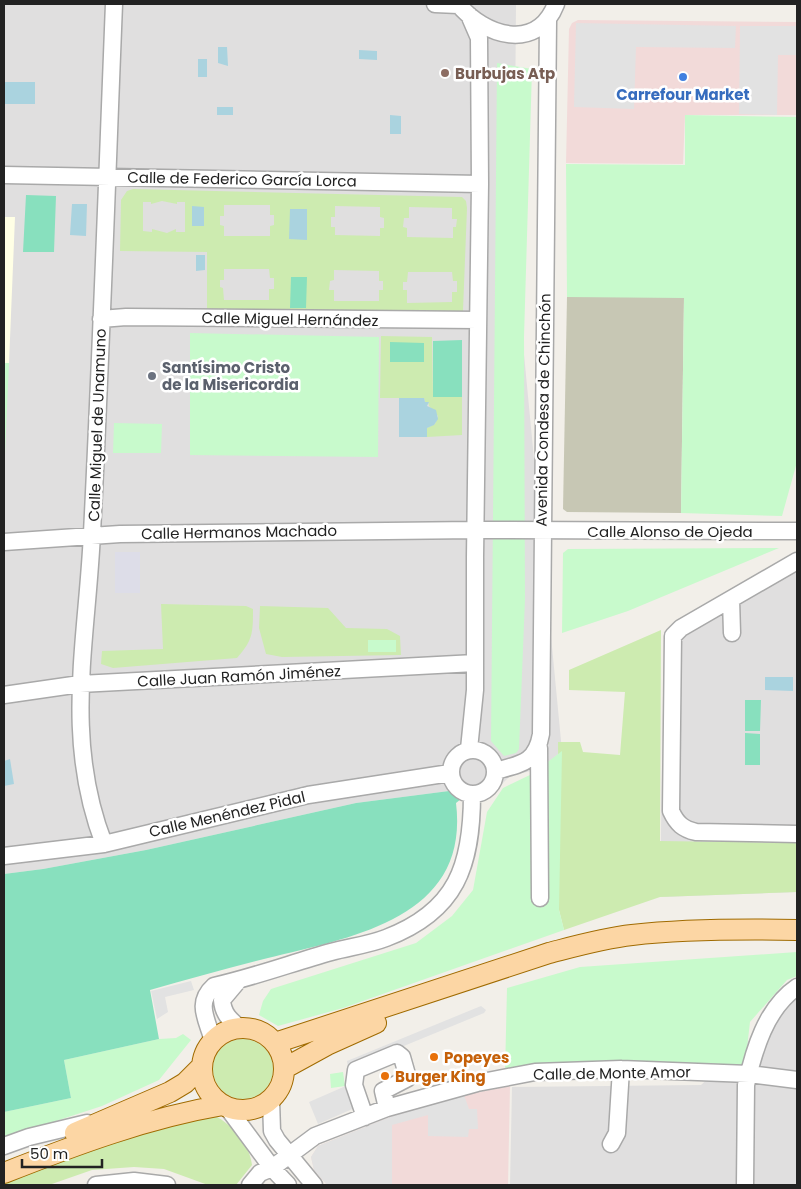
<svg xmlns="http://www.w3.org/2000/svg" width="801" height="1189" viewBox="0 0 801 1189" font-family="Poppins,sans-serif">
<rect width="100%" height="100%" fill="#f2efe9"/>
<path fill="#e0dfdf" d="M4,4H516L514,250L562,751L549,762L539,769L510,776L490,796L461,799L449,791L356,803L146,850L43,869L4,874Z
M797,554V892L660,897L664,632Z
M797,996V1185H510L512,1087L701,1085Z"/>
<path fill="#f2dad9" d="M578,20L797,22V115H685L683,164L566,163L569,29L572,23Z
M510,1086L508,1185H327L314,1170L311,1157L318,1146L390,1117L464,1095Z"/>
<path fill="#ffffe5" d="M4,217H15L9,363H4Z"/>
<path fill="#c7c7b4" d="M567,297H684L681,513L567,512L563,509Z"/>
<path fill="#cdebb0" fill-rule="evenodd" d="M133,189L462,197L466,201L467,208L463,311L459,314L207,311V252L120,251L121,200L127,191ZM162,201L177,204V202H185V232H176V229L167,233L152,229V232L143,231V202H151V204ZM224,205H270V215H274V225L270,226V236H224V226L220,225V216H224ZM335,206L380,207V217L384,218V228H380V236L335,235V227H331V217H335ZM409,207L452,208V219H457L456,227H453V238L407,237V228L403,227L404,218H409ZM224,269H269L270,278H274V289H269V300H224L223,288L220,287V280H224ZM334,270L379,271V281H383V290H379V301H334V290H329L330,281L334,280ZM408,272H452L453,281H457V292H452V302L407,303V290H403V282H407Z
M381,336L432,337L433,397H462V435L427,437V428L435,424L438,416L429,406L428,402H425L424,398H380Z
M161,604L246,606L253,609C253,633 253,640 237,658L113,668L101,664L102,651L163,649Z
M260,606L328,608L346,628L387,629L400,636L401,655L282,657L266,654L259,628Z
M661,630L660,841L797,843V892L660,897L564,930L559,910L558,742H580L583,752L620,755L625,692L569,690V670Z
M213 1069a30 30 0 1 1 60 0a30 30 0 1 1-60 0Z
M215,1116C233,1125 250,1145 252,1165L236,1185H208L164,1169L134,1167L92,1170L49,1185H4V1182L149,1128Z"/>
<path fill="#c8facc" d="M497,63L532,69L524,337L525,599L519,749L516,753L504,756L491,741Z
M685,115L797,117V462L782,516L681,513L684,298L567,297L566,164L685,165Z
M190,333L379,337L378,457L190,455Z
M4,363H9L4,477Z
M114,423L162,424L161,453H113Z
M779,548L628,611L562,633L563,553L568,549Z
M368,640H396V652H368Z
M562,751L559,910L564,930L343,1008L278,1026L259,1015L263,1001L271,989L416,943L452,916L473,890L487,812L503,788L532,774Z
M797,952V976L787,980L750,1022L745,1066L505,1073L507,988L580,967Z
M183,1034L191,1040L159,1080L102,1106L4,1138V1112L71,1098L64,1060L159,1039L176,1038Z
M343,1072L345,1086L331,1088L330,1074Z"/>
<path fill="#88e0be" d="M26,195L56,196L54,252H23Z
M291,277H307L306,308H290Z
M462,340V397H433V341Z
M390,342L424,343V362H390Z
M745,700H761L760,731H745Z
M745,733L760,734V765H745Z
M449,791L461,799L456,803C470,918 353,937 268,958C228,968 189,979 150,990L159,1039L64,1060L71,1098L4,1112V874L43,869L146,850L356,803Z"/>
<path fill="#e2e2e2" d="M576,23L736,26L735,48L636,47L634,109L574,107Z
M740,26H797V55H778L777,115L739,114Z
M191,981L194,990L165,997L168,1012L157,1019L151,991Z
M481,1006L486,1010L484,1013L348,1069L347,1061Z
M348,1085L357,1107L318,1124L309,1102Z
M464,1095L469,1109H477L478,1129H469L468,1137L428,1136V1115L392,1125V1185H327L314,1170L311,1157L318,1146L390,1117Z"/>
<path fill="#dddde8" d="M115,552H140V593H115Z"/>
<path fill="#aad3df" d="M218,47H227L228,66L218,63Z
M359,50L377,51V60L359,59Z
M198,59H207V77H198Z
M4,82H35V104H4Z
M217,107H233V115H217Z
M390,115L401,116V134H390Z
M72,204H87L86,236L70,235Z
M192,206L204,207V226H192Z
M290,209H307V240L289,239Z
M196,255H205V270L196,271Z
M399,398H424L425,402H429L427,406L436,410L438,419L434,425L427,428V437H399Z
M765,677H793V691L765,690Z
M10,759L14,784L4,786V761Z"/>
<g fill="none" stroke-linecap="round" stroke-linejoin="round">
<g stroke="#a9a9a9" stroke-width="19">
<path id="minor" d="M435,4L458,5
M458,4C484,36 537,53 556,4
M469,15L479,38L480,184L475,557V690L469,749
M4,175L480,184
M101,319L126,317L478,320
M4,542L120,534L475,530L797,531
M797,561L681,628L673,636L671,811C677,824 683,829 696,832L797,834
M731,599L732,633
M4,695L80,684L475,663
M539,748L540,898
M451 772a22 22 0 1 1 44 0a22 22 0 1 1-44 0Z
M495,771C521,764 536,763 541,734L548,21
M104,844C63,738 87,642 92,533C101,357 107,180 114,4
M4,856L104,844L308,795L450,773
M238,981L222,1000C223,1014 230,1020 240,1028
M213,1041C207,1019 195,1003 214,986C254,977 292,963 331,952C349,947 368,945 386,938C457,911 472,865 472,794
M271,1100L272,1131L277,1140L314,1185
M227,1107L272,1168L288,1185
M365,1117L354,1085L356,1070L397,1053L402,1057L408,1078L383,1091L387,1108
M611,1144L617,1133L621,1069
M4,1146L29,1137L87,1123
M96,1185L134,1181L167,1185
M250,1185L260,1173L272,1168L315,1136L387,1108L477,1083L535,1072L621,1069L749,1074L797,1080
M745,1185L746,1085C754,1050 766,1008 797,987"/>
</g>
<g stroke="#a06b00" stroke-width="22">
<path id="major" d="M202 1069a41 41 0 1 1 82 0a41 41 0 1 1-82 0Z
M275,1043L549,953C576,946 604,938 632,935C686,929 742,929 797,930
M285,1068L327,1045L376,1023
M75,1133L170,1092L185,1083L202,1066
M4,1173C75,1145 147,1118 223,1105"/>
</g>
<use href="#minor" stroke="#fff" stroke-width="16"/>
<use href="#major" stroke="#fcd6a4" stroke-width="20"/>
</g>
<circle fill="#8d6e63" stroke="#fff" stroke-width="2" cx="445" cy="73" r="5"/>
<circle fill="#3f7fe0" stroke="#fff" stroke-width="2" cx="683" cy="77" r="5"/>
<circle fill="#6b7280" stroke="#fff" stroke-width="2" cx="152" cy="376" r="5"/>
<g fill="#e8710a" stroke="#fff" stroke-width="2">
<circle cx="434" cy="1057" r="5"/>
<circle cx="385" cy="1076" r="5"/>
</g>
<g text-anchor="middle" dominant-baseline="central" stroke-width="5" stroke-linejoin="round" paint-order="stroke">
<g font-size="15" font-weight="bold" fill="#785e54" stroke="#fff" text-anchor="start">
<text x="455" y="73">Burbujas Atp</text>
</g>
<g font-size="15" font-weight="bold" fill="#366cbe" stroke="#fff">
<text x="683" y="94">Carrefour Market</text>
</g>
<g font-size="15" fill="#222" stroke="#fff">
<text transform="translate(242 179) rotate(1)">Calle de Federico García Lorca</text>
<text transform="translate(290 319) rotate(1)">Calle Miguel Hernández</text>
<text transform="translate(543 410) rotate(-89)">Avenida Condesa de Chinchón</text>
<text transform="translate(97 425) rotate(-88)">Calle Miguel de Unamuno</text>
<text x="670" y="531">Calle Alonso de Ojeda</text>
<text transform="translate(239 532) rotate(-1)">Calle Hermanos Machado</text>
<text transform="translate(239 676) rotate(-3)">Calle Juan Ramón Jiménez</text>
<text transform="translate(227 814) rotate(-13)">Calle Menéndez Pidal</text>
<text transform="translate(612 1073) rotate(-1)">Calle de Monte Amor</text>
</g>
<g font-size="15" font-weight="bold" fill="#5b616d" stroke="#fff" text-anchor="start">
<text x="162" y="367">Santísimo Cristo<tspan x="162" dy="17">de la Misericordia</tspan></text>
</g>
<g font-size="15" font-weight="bold" fill="#c56008" stroke="#fff" text-anchor="start">
<text x="444" y="1057">Popeyes</text>
<text x="395" y="1076">Burger King</text>
</g>
</g>
<rect width="801" height="1189" fill="none" stroke="#222222" stroke-width="10"/>
<path d="M22 1159v8h80v-8" fill="none" stroke="#222222" stroke-width="2.5"/>
<text x="30" y="1159" font-size="15" fill="#222222" stroke="#ffffff" stroke-width="4" paint-order="stroke">50 m</text>
</svg>
